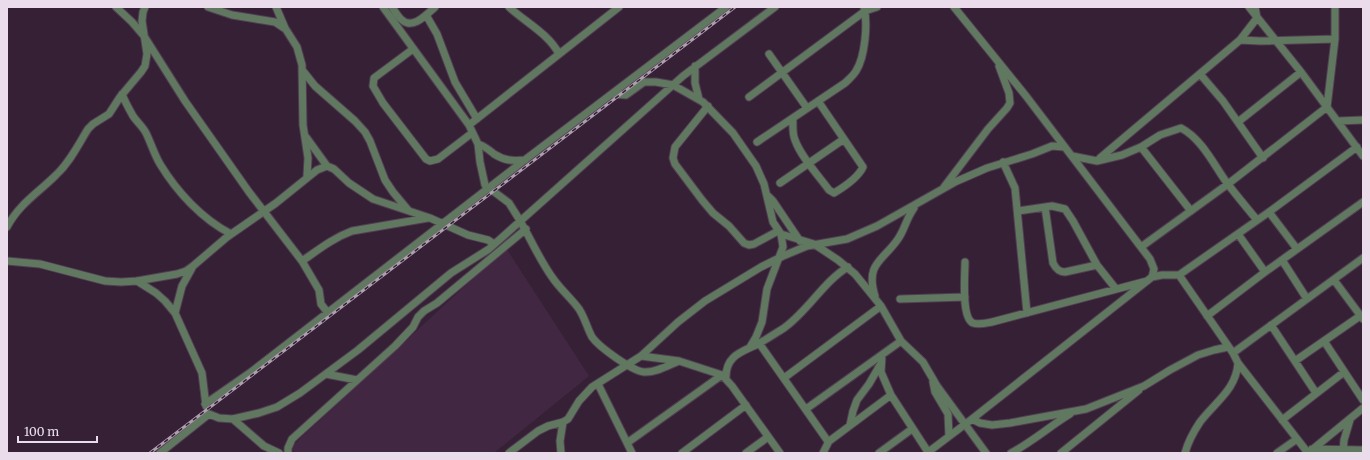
<svg xmlns="http://www.w3.org/2000/svg" width="1370" height="460" viewBox="0 0 1370 460" font-family="Merriweather,serif">
<rect width="100%" height="100%" fill="#352036"/>
<path fill="#422743" d="M506,248L589,376L494,453H295L291,447Z"/>
<g fill="none" stroke-linecap="round" stroke-linejoin="round">
<g stroke="#523e53" stroke-width="9">
<path id="minor" d="M116,7L132,22L144,36L185,101L249,192L302,261L319,290L321,304L328,313
M208,7L232,15L275,22L284,28
M276,7L285,28L297,47L302,65L303,125L308,158L307,176
M383,7L469,125L478,144L480,162L485,185L509,203L514,211C528,232 537,256 552,277C560,289 571,298 579,309C585,318 587,328 592,337C599,347 632,371 644,372C655,373 669,365 679,361
M392,7C395,11 398,17 402,20C413,30 427,14 435,7
M509,7C525,22 549,34 559,54
M954,7L1026,96L1150,259L1154,269L1152,277
M1249,7L1301,72L1363,156
M426,15L437,34L455,82L477,119
M1240,40L1260,41L1335,39
M413,49L374,78L373,86L383,103L426,159L430,161L438,159L472,133
M769,54L807,108
M695,66V83L699,99
M303,71L315,86L355,121L365,132L370,141L385,180L393,192L408,210
M1200,74L1223,101L1263,158
M122,94C125,102 129,109 133,116C137,122 143,127 146,133C151,143 154,154 160,164C177,192 202,219 231,234
M612,94L626,95L644,82H656L673,85L703,102L733,133L756,166L764,184L773,222L781,234L814,244L838,260L855,274L881,306L901,341L923,362L937,386L986,453
M749,97L865,11L877,7
M708,106L675,147L673,158L675,164L702,200L713,213L729,226L744,243L749,245L754,244L778,231
M793,118C793,125 792,133 795,140C801,157 818,175 829,190L834,193C844,187 858,178 863,167L818,101
M1338,121L1363,120
M1238,122L1301,72
M469,125L619,7
M306,137L327,166
M757,142L845,83C849,79 853,76 856,71C865,57 868,24 864,7
M478,144C485,146 489,150 494,154C505,161 513,161 525,160
M1141,147L1191,211
M1072,156L1097,161L1122,155L1141,147L1160,135L1181,128C1202,139 1214,165 1227,183C1237,196 1247,208 1257,220
M1100,158L1240,40L1257,18L1255,7
M1003,162L1015,188L1027,313
M780,183L844,139
M944,187L988,129L1007,108L1010,103L1009,93L999,66
M768,196L773,201L800,241
M1045,207L1053,263C1056,269 1059,272 1065,272L1097,265
M1018,211L1052,206L1065,209L1073,221L1097,265L1116,289
M1269,212L1297,249
M7,227C19,204 38,193 56,175C70,162 78,145 88,129L93,124L109,114L120,97L141,72L145,66L147,54L142,21L143,12L145,7
M1238,234L1265,272
M1141,247L1228,184L1327,107L1335,39V7
M1282,260L1307,299
M7,261L40,264L105,281L121,282L137,281L177,274L186,271L193,266L227,237L276,203L317,170L327,166L334,169L349,183L373,199L430,218L468,235L488,240L494,244
M302,261C318,250 333,238 352,231L428,218
M965,262C965,274 961,318 973,323C979,325 986,323 992,322L1147,281
M1179,275L1233,353L1238,363L1308,453
M1334,280L1363,319
M137,281L156,293L165,301L175,313L202,373L206,406
M875,296C865,263 883,261 898,239C905,229 906,219 914,208
M900,299L965,297
M175,313L182,286L192,268
M1207,316L1265,272L1363,202
M1271,325L1316,393
M1324,341L1363,400
M759,343L827,440L828,443L823,453
M750,347L756,337L762,322L767,289L783,247L781,234
M1233,353L1363,258
M882,355L881,372L891,395L928,452
M641,356L679,361L722,375L732,386L780,453
M1295,361L1360,316
M326,374L357,380
M784,378L881,306
M726,379C725,356 741,352 758,344C767,339 776,333 784,328C808,311 824,281 848,267
M933,382L935,392L948,414L949,436
M598,384L632,453
M205,404L251,372L526,159L726,7
M806,409L901,341
M233,419L264,446L279,453
M972,419L980,423L992,425L1010,423L1086,409L1144,386L1170,370L1198,355L1214,350L1228,347
M1282,420L1344,372
M850,425L853,411L857,400L869,384L880,365
M828,442L891,395
M627,443L722,375
M1312,449L1363,450
M1313,449L1363,408
M160,453L209,414L219,418L233,419L259,413L277,407L300,393L358,350L451,273L489,249L683,76L775,7
M288,453V448L292,439L395,346L413,327L418,317L424,311L437,303L526,229
M509,453L538,431L548,426L563,422L568,419L579,401L592,387L641,356L678,322L705,301L761,267L783,256L807,246L847,239L877,226L955,182L987,168L1032,154L1052,146L1064,147
M561,453L560,441L563,422
M682,453L746,405
M746,453L768,437
M879,453L912,429
M927,453L972,419L1152,277L1162,275H1179L1269,212L1357,147
M1011,453C1032,442 1050,426 1070,414
M1061,453L1139,390
M1185,453C1188,442 1194,431 1200,422C1215,402 1236,390 1238,363
M1277,453L1297,439
M1343,453L1344,440L1350,420"/>
</g>
<use href="#minor" stroke="#617860" stroke-width="7"/>
<g stroke="#ae9eaf" stroke-width="3">
<path id="rail" d="M150,453L735,7"/>
</g>
<use href="#rail" stroke="#352036" stroke-width="1.5" stroke-dasharray="4.5" stroke-linecap="butt"/>
</g>
<rect width="1370" height="460" fill="none" stroke="#eadcea" stroke-width="16"/>
<path d="M18 436v6h79v-6" fill="none" stroke="#eadcea" stroke-width="2"/>
<text x="24" y="436" font-size="12" fill="#eadcea" stroke="#352036" stroke-width="3" paint-order="stroke">100 m</text>
</svg>
